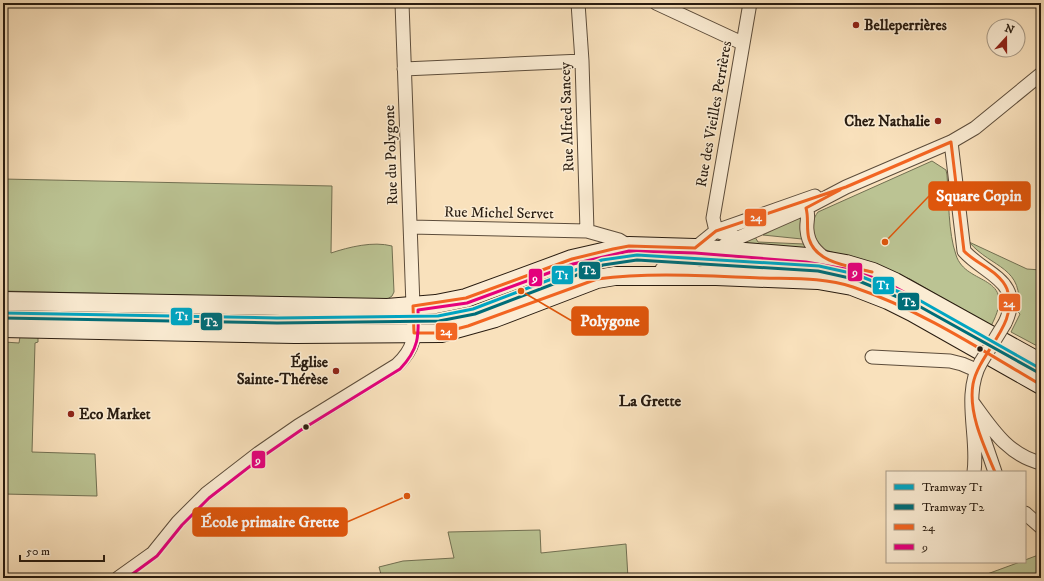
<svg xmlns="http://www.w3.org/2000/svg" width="1044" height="581" viewBox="0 0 1044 581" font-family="'IM FELL DW Pica',serif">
<rect width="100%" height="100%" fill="#f9e1bc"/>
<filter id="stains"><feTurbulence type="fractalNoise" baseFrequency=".005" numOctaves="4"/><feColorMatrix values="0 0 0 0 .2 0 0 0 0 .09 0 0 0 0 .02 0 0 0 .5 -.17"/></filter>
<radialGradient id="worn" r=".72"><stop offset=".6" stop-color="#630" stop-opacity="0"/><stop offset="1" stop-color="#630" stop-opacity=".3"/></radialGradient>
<path fill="#bbc393" stroke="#727052" d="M932,161L946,170L947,175C949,200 948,232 956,255C966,287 1019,273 991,326L910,279L823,249C814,238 808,225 818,212Z
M3,179L332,186L331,253C349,247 373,241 392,246L394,292L392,296L386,300L3,291Z
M798,217L802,219V239L763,235Z
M755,237L758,242L804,244L806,250L742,243Z
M969,242L1027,269L1041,270V348L1011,332L1020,314L1018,312C1025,266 992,269 969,242Z
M20,337H38V342L35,343L32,452L95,454L97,496L3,494V346L4,342L19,343Z
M540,530L541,553L626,544L628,578H382L379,567L403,561L454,558L448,532Z
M1041,554V578H982L979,577L1020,562H1025V560Z"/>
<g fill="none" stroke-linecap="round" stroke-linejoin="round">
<g stroke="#5d4d3b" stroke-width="15">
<path id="minor" d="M578,3L582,61L587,231
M656,3L742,43
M404,69L582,61
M951,142L964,251C985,275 1025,281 1005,323
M798,205L807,211C809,217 806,223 807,230C808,244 816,252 827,260
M411,227L587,231L619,240L629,246
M738,238L716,231L713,218L750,3
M695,248L716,231L815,196
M662,269L677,268L700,259L738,238L806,208L846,187L951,142L975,128L1041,74
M872,357L950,361L962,364L976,370
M973,403C992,429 1008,455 1041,463
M977,419L995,472
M974,472C979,436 962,395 981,362
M1025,513L1041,527
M118,578L153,553L178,522L206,494L259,453L298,426L397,365C418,345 414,333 413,306L402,3"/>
</g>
<g stroke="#291c10" stroke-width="20">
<path id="secondary" d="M3,301L387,308L436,304L466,298L572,259L629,246L695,248L807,257L846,264L873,272L895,282L1041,363
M3,328L295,334L441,333L495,318L597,279L615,276H716L818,280L852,286L888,300L912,312L1041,385"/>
</g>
<use href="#minor" stroke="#fbecd3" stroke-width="13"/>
<use href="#secondary" stroke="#fbecd3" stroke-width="18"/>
<path stroke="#291c10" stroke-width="1" d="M277,318L337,324"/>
<g stroke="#5d4d3b" stroke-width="15" stroke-linecap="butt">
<path id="minor-bridge" d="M981,362L1005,323"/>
</g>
<use href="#minor-bridge" stroke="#fbecd3" stroke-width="13"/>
<g stroke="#fbecd3" stroke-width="6">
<path id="bus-1" d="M951,142L846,187L716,231L695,248L629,246L613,249L572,259L466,298L413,306L414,333H441L468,326L597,279C651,272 706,276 760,278C792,279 823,277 853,287C921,310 980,349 1041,385
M951,142L964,251C976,264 1000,271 1007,289C1020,324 979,352 973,384C968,413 984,446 995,472
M840,190L806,208C809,218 806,229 809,239C817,264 850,266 872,272"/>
</g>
<g stroke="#fbecd3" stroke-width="6">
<path id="bus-2" d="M127,578L157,556L182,525L209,498L262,457L301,430L400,369C419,349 419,336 418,310L467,303L573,264L629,251L695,253L806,262L845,269L871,277L893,286L1039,367"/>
</g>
<use href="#bus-1" stroke="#f26522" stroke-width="3"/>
<use href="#bus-2" stroke="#e5007d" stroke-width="3"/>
<g stroke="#fbecd3" stroke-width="6">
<path id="tram-1" d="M3,313L277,318L438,316L473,309L602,260L637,255L819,266L855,274L919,300L1041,369"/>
</g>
<g stroke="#fbecd3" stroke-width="6">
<path id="tram-2" d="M3,318L277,323L439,321L475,314L603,265L637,260L818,271L854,279L917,305L1039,373"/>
</g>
<use href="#tram-1" stroke="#00a5c2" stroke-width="3"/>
<use href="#tram-2" stroke="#006d78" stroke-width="3"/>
</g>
<g fill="#8f2418" stroke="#fbecd3" stroke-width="1.5">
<circle cx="856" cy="25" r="4"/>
<circle cx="938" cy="121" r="4"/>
<circle cx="336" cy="371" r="4"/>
<circle cx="71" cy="414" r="4"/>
</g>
<g fill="#291c10" stroke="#fbecd3" stroke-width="1.5">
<circle cx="980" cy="349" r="3.5"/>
<circle cx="306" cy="427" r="3.5"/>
</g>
<g text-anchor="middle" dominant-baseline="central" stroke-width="3" stroke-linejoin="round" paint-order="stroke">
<g font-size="15" font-weight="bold" fill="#291c10" stroke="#fbecd3" text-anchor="start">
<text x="864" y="25">Belleperrières</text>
<text x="930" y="121" text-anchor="end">Chez Nathalie</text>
<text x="328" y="362" text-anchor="end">Église<tspan x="328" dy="17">Sainte-Thérèse</tspan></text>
<text x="79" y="414">Eco Market</text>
</g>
<g font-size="15" fill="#291c10" stroke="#fbecd3">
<text transform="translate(714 114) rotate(-80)">Rue des Vieilles Perrières</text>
<text transform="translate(567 117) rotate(-92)">Rue Alfred Sancey</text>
<text transform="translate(391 155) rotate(-92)">Rue du Polygone</text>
<text transform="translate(499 213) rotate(1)">Rue Michel Servet</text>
</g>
<g font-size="16" font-weight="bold" fill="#291c10" stroke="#fbecd3">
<text x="650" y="401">La Grette</text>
</g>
</g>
<path fill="none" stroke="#de560c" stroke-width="1.5" d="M885 242L929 196M521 291L572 321M407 496L347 522"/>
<g fill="#de560c" stroke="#fbecd3" stroke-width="1.5">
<circle cx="885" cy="242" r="4"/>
<circle cx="521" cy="291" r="4"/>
<circle cx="407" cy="496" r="4"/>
</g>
<g fill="#de560c" stroke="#de560c" stroke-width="1.5">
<rect x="929" y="182" width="101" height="28" rx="4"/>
<rect x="572" y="307" width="76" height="28" rx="4"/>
<rect x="193" y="508" width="154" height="28" rx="4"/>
</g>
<g font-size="16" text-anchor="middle" font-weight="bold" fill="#fff">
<text x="979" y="201">Square Copin</text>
<text x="610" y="326">Polygone</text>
<text x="270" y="527">École primaire Grette</text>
</g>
<g stroke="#fbecd3" stroke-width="1.5">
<rect x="744" y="208" width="23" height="19" rx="4" fill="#f26522"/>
<rect x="578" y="261" width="23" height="19" rx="4" fill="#006d78"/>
<rect x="847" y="262" width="16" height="20" rx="4" fill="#e5007d"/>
<rect x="551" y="265" width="23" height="20" rx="4" fill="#00a5c2"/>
<rect x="528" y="268" width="15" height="19" rx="4" fill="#e5007d"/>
<rect x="872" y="276" width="23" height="19" rx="4" fill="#00a5c2"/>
<rect x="897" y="292" width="23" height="19" rx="4" fill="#006d78"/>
<rect x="998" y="293" width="23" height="19" rx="4" fill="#f26522"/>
<rect x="170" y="307" width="23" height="19" rx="4" fill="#00a5c2"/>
<rect x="200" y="312" width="23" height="19" rx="4" fill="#006d78"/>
<rect x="435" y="322" width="23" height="19" rx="4" fill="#f26522"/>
<rect x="251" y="450" width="15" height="19" rx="4" fill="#e5007d"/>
</g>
<g font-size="11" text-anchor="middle" font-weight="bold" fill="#fff">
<text x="756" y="221">24</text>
<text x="589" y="274">T2</text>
<text x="855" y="276">9</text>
<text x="562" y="279">T1</text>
<text x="535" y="282">9</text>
<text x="883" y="289">T1</text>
<text x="909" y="306">T2</text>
<text x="1009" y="307">24</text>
<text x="182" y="320">T1</text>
<text x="211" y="326">T2</text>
<text x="446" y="335">24</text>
<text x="258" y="464">9</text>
</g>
<rect width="1044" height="581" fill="none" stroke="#f9e1bc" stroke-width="16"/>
<rect x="4" y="4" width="1036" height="573" fill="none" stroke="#291c10" stroke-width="2"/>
<rect x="8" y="8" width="1028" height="565" fill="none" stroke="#291c10"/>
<rect x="886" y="471" width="140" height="92" fill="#fbecd3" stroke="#a79985"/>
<rect x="894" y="484" width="20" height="6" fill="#00a5c2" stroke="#a79985"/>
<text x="922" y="491" font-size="12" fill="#291c10">Tramway T1</text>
<rect x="894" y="504" width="20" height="6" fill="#006d78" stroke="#a79985"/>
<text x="922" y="511" font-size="12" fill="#291c10">Tramway T2</text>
<rect x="894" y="524" width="20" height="6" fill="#f26522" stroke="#a79985"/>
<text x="922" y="531" font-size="12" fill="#291c10">24</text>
<rect x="894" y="544" width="20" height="6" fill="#e5007d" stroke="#a79985"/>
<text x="922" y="551" font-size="12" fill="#291c10">9</text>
<g transform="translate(1006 38) rotate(21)"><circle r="19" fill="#fbecd3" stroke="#a79985"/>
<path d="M0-3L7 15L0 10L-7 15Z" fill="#8f2418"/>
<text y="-6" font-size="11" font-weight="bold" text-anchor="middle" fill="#291c10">N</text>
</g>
<path d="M20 555v6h84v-6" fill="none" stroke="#291c10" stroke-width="2"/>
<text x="26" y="555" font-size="12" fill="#291c10" stroke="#fbecd3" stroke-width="3" paint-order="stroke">50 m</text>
<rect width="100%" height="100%" filter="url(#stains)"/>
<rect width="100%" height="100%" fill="url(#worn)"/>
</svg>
